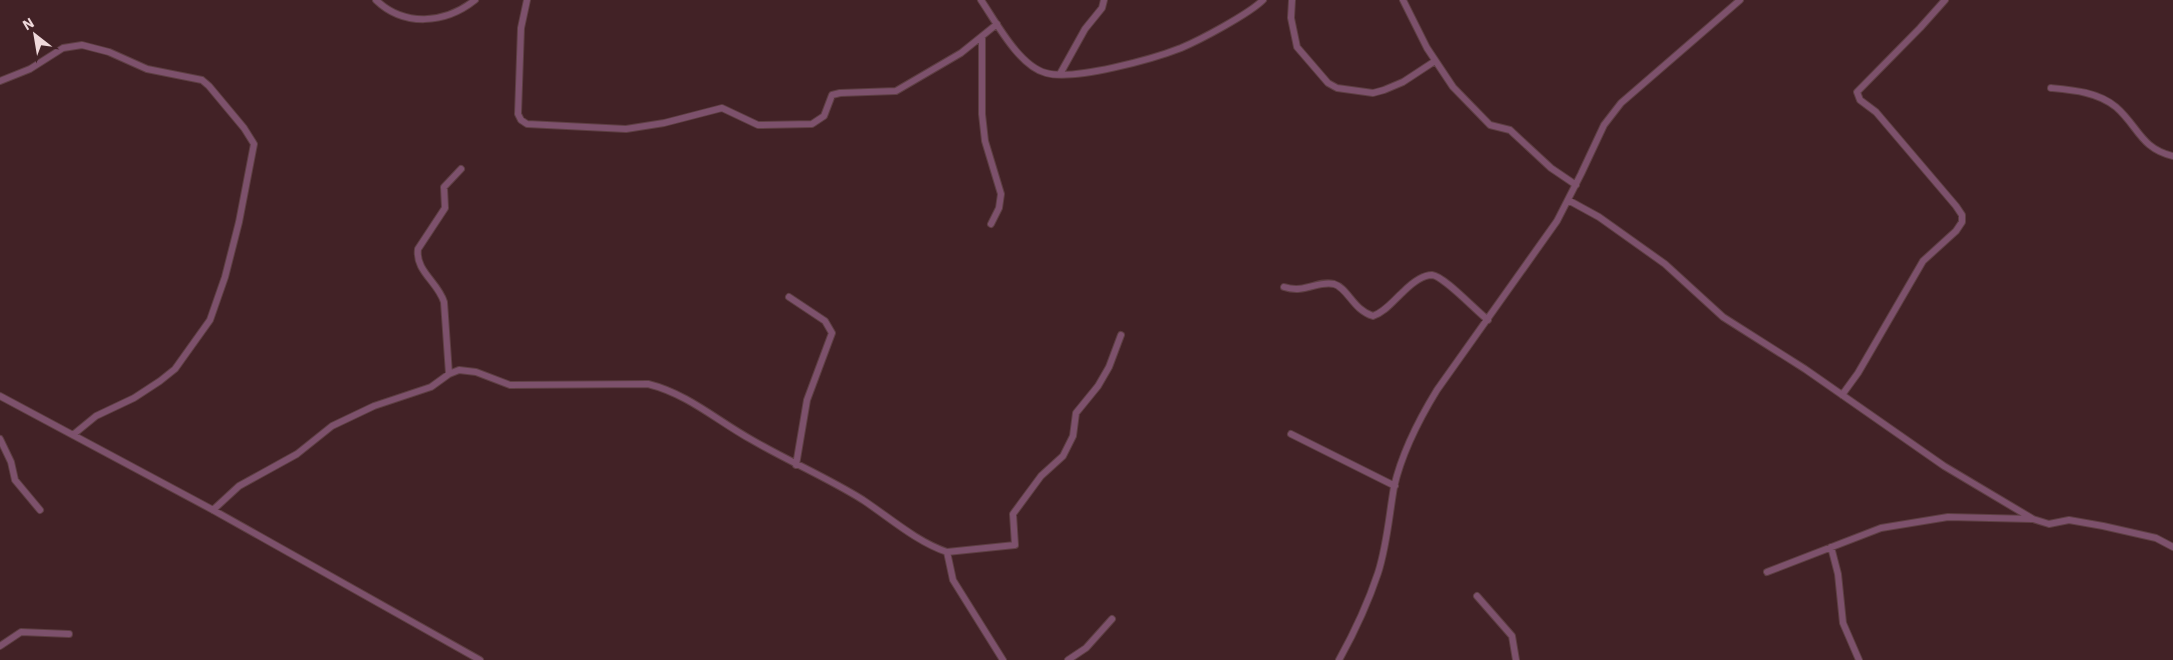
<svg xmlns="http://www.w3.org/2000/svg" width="2173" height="660" viewBox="0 0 2173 660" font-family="'IBM Plex Sans',sans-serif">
<rect width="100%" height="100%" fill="#422226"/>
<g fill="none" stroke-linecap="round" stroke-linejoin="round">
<g stroke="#5e3f43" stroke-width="8">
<path id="street" d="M376,0C404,27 445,24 475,0
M527,0L521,28L518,114L521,120L527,124L626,129L664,123L722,108L758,125L812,124L824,116L832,95L840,93L896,91L961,53L997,24
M981,0C996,22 1019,66 1046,73C1074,81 1153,59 1181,48C1200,40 1249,14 1263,0
M1292,0L1291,18L1297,47L1328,83L1337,88L1373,93L1384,90L1403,82L1435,61
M1403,0L1427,48L1453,87L1490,125L1510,130L1551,168L1576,185
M982,38V114L985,141L1001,194L999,208L991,224
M1060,74L1085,29L1102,8L1104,0
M0,81L30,69L63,48L82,45L109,52L147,69L202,80L209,86L244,128L254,144L239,222L225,277L210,320L175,369L160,381L134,398L96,416L74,434
M2051,88C2073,90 2098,92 2116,107C2138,126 2141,149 2173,156
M1568,200L1599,217L1665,264L1723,317L1805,369L1944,466L2033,519L2049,524L2069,520L2103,526L2156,538L2173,547
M1284,287C1305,294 1318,280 1334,284C1348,288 1353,310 1373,316C1385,312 1393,301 1403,292C1410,285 1422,275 1432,275C1444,276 1476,311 1488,320
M789,297L825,321L832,333L807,400L796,465
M449,374L444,302C438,282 415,271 418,249L445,208L444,187L461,169
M1842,395L1858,373L1923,261L1956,231L1962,222V215L1956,206L1876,112L1860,100L1857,92L1920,28L1945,0
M0,396L213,510L480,660
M1291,434L1395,486
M0,439L11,462L15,480L40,510
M213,510L239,486L297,454L332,426L374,406L431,387L449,374L459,370L476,372L510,385L648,384C688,394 716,420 752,440C788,461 828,478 863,500C890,518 917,542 947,552L953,580L1003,660
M1831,547L1838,574L1843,623L1859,660
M947,552L1015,545L1013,514L1041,476L1063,456L1073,436L1076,413L1098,386L1109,367L1121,335
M1767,572L1881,528L1948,517L2032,519
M1477,596L1512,636L1516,660
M0,646L21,632L69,634
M1068,660L1086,648L1112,619
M1339,660C1354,633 1368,603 1378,573C1387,545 1389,516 1394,487C1402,452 1418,421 1437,390L1557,221L1581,174L1604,125L1621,103L1740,0"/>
</g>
<use href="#street" stroke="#7d516c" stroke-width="6"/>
</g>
<g transform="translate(35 35) rotate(329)" stroke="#422226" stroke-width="4" paint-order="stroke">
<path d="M0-4L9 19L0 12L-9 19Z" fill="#efd9db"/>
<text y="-8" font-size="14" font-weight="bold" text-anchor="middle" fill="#efd9db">N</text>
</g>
</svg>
